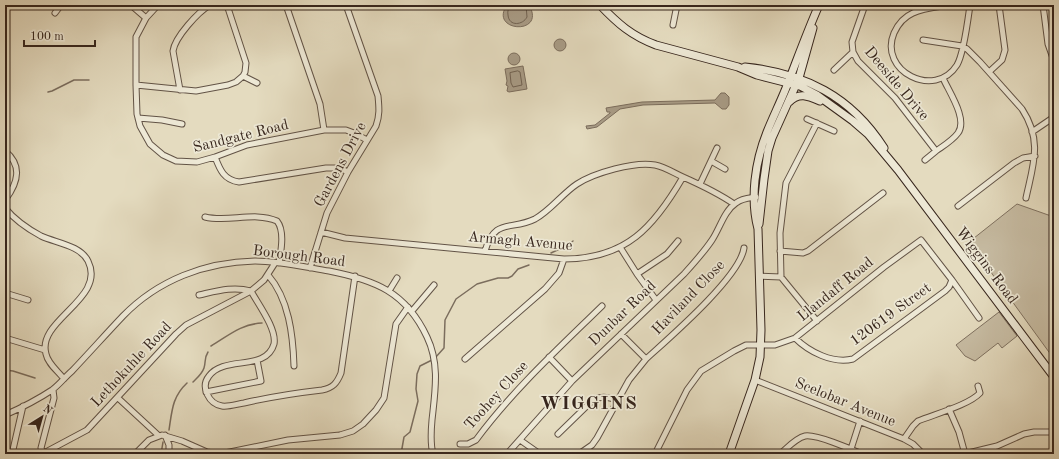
<svg xmlns="http://www.w3.org/2000/svg" width="1059" height="459" viewBox="0 0 1059 459" font-family="'Old Standard TT',serif">
<rect width="100%" height="100%" fill="#e4dbbf"/>
<filter id="stains"><feTurbulence type="fractalNoise" baseFrequency=".005" numOctaves="4"/><feColorMatrix values="0 0 0 0 .2 0 0 0 0 .09 0 0 0 0 .02 0 0 0 .5 -.17"/></filter>
<radialGradient id="worn" r=".72"><stop offset=".6" stop-color="#630" stop-opacity="0"/><stop offset="1" stop-color="#630" stop-opacity=".3"/></radialGradient>
<path fill="#c7bca3" stroke="#7f7160" d="M1017,204L1054,217V359L969,242Z
M999,312L1017,336L1002,348L998,343L975,361L965,356L956,345Z"/>
<path fill="#a99d88" stroke="#7b6d5d" d="M507,5H529C547,36 488,32 507,5Z
M554 45a6 6 0 1 1 12 0a6 6 0 1 1-12 0Z
M508 59a6 6 0 1 1 12 0a6 6 0 1 1-12 0Z
M523,66L527,89L509,92L507,91L508,86L506,85L507,81L505,69Z
M721,93H725L729,97V105L726,109H722L715,103L643,105L620,109L597,127L587,129L586,126L595,125L610,113V112H607L606,108L642,102L715,100Z"/>
<g fill="none" stroke-linecap="round" stroke-linejoin="round">
<path stroke="#706252" stroke-width="1" d="M510,5C509,8 507,11 508,15C509,27 523,25 527,17L526,5
M518,71L520,72L522,85L513,87L511,83L510,73Z"/>
<path stroke="#7b6d5d" stroke-width="1.5" d="M48,92L52,91L74,80H89
M551,253L566,246L573,241
M211,346C228,336 241,324 262,323
M435,358L444,348L445,320L456,299L477,284L498,278H508L512,276L518,269L529,265
M5,370L13,371L35,378
M193,382C197,378 202,374 204,368C206,362 204,358 208,352
M169,430C172,411 172,397 187,383
M161,454L163,442
M401,454L404,437L410,432L418,401L416,389L417,374L420,366L432,360"/>
<g stroke="#625346" stroke-width="7">
<path id="street" d="M131,5L146,18
M158,5L146,18L136,37V85L137,114L140,126L150,144L163,155L176,161L197,162L215,157L247,145L324,130H346L354,133L367,140
M286,5L320,104L324,130
M865,5L852,42L853,52L858,61L895,98L936,151C943,146 952,141 958,133C968,119 949,92 943,78
M949,5C937,7 923,8 913,13C904,17 898,24 894,33C878,71 935,100 957,65C964,53 968,19 970,5
M1043,5L1048,44L1054,61
M55,13L61,5
M673,25L677,5
M923,40L962,46L967,49L980,62L1022,109C1043,141 1033,165 1026,198
M834,70L853,52
M989,72L1002,60L1005,50L999,5
M243,76L257,83
M136,85L196,91L228,85L236,82L243,76L245,72L246,63L227,5
M180,90L173,51C175,37 198,12 210,5
M138,118L162,120L182,124
M807,119L834,131
M1032,132L1054,117
M5,151C23,166 18,183 5,200
M215,157C220,170 224,180 239,182L326,168H339L348,172
M925,160L936,151
M711,161L725,169
M700,184L717,148
M958,206L1014,163L1023,158L1035,156
M5,208C14,219 28,229 41,236C56,243 80,245 88,261C107,299 36,320 46,354C48,364 58,371 64,379
M205,217C228,223 254,211 277,221C285,231 281,251 279,263
M321,232L345,238L564,259C626,259 654,227 683,177
M620,247L637,274L656,300
M485,251C495,217 511,231 535,219C551,210 562,194 577,184C594,173 635,161 655,165C665,167 674,173 683,177C701,185 718,193 734,204
M780,251L803,253L808,251L883,193
M310,268L327,213L348,172L376,126C380,115 379,107 378,96L346,5
M637,274L667,254L678,241
M268,275C289,299 293,335 294,366
M759,276L781,277L817,321
M781,277L780,233L786,183L817,123
M952,280L979,318
M389,291L397,278
M5,293L28,300
M199,295C217,291 233,286 251,291C258,304 277,329 274,344C266,372 224,355 209,376C200,387 209,404 222,406C229,407 237,404 244,403C270,397 296,393 322,390C333,388 337,383 341,373L355,276
M412,311L434,285
M621,334L646,359
M5,338L45,350
M549,357L572,381
M465,359L545,289L559,273L564,259
M755,380L904,439L913,444L923,454
M206,392L261,381L257,360
M118,398L158,435
M949,409L959,432L965,454
M5,415C21,408 37,400 52,390C59,385 65,377 72,371C89,353 106,334 123,316C158,280 205,262 255,261C279,261 305,267 329,271C375,280 406,292 427,337C440,364 435,392 432,420C431,431 430,443 433,454
M1054,417V432
M558,434L594,399C603,396 609,397 618,401
M165,435L169,445V454
M904,439L913,426L918,421C935,414 969,405 980,393L978,386
M520,440L540,454
M460,444H468L476,440C513,390 558,349 602,306
M851,449L860,421
M12,454L23,406
M42,454L87,430L176,334L186,325L251,291L264,280L275,263
M43,454L41,448L54,398L53,390
M135,454L149,440L162,435L182,441L207,452L220,454L288,440L340,435L353,431L363,424L376,410L384,398L396,324L408,307
M507,454L572,381L684,274C694,263 704,252 712,240C720,228 724,211 736,203C742,198 749,198 756,197
M579,454L592,445L597,438L629,380L646,359C669,338 740,277 744,248
M655,454L687,390L701,371L734,351L746,345H775L795,338L884,267L921,240L952,280L949,287L945,291L853,359C833,364 809,352 795,338
M780,454C787,448 796,438 805,436C816,434 851,449 862,454
M964,454L997,446L1024,434L1034,432H1054"/>
</g>
<g stroke="#37261d" stroke-width="9">
<path id="secondary" d="M600,5C618,24 632,36 656,45L738,67L757,75L800,86L817,95L853,121L868,134L898,170L1054,377
M745,67C804,73 851,96 884,148
M789,102C799,92 808,96 820,101
M759,224L764,179L768,151L772,138L799,78L813,28
M729,454L755,380L760,357L761,330L758,229C750,198 755,162 767,132C773,117 780,103 786,88C797,60 807,32 819,5"/>
</g>
<use href="#street" stroke="#ede8d5" stroke-width="5"/>
<use href="#secondary" stroke="#ede8d5" stroke-width="7"/>
</g>
<g text-anchor="middle" dominant-baseline="central" stroke-width="3.5" stroke-linejoin="round" paint-order="stroke">
<g font-size="15" fill="#37261d" stroke="#ede8d5">
<text transform="translate(896 84) rotate(50)">Deeside Drive</text>
<text transform="translate(241 137) rotate(-14)">Sandgate Road</text>
<text transform="translate(341 165) rotate(-62)">Gardens Drive</text>
<text transform="translate(520 242) rotate(5)">Armagh Avenue</text>
<text transform="translate(299 257) rotate(7)">Borough Road</text>
<text transform="translate(986 266) rotate(53)">Wiggins Road</text>
<text transform="translate(836 290) rotate(-39)">Llandaff Road</text>
<text transform="translate(689 298) rotate(-46)">Haviland Close</text>
<text transform="translate(623 314) rotate(-44)">Dunbar Road</text>
<text transform="translate(891 315) rotate(-36)">120619 Street</text>
<text transform="translate(132 365) rotate(-47)">Lethokuhle Road</text>
<text transform="translate(497 396) rotate(-48)">Toohey Close</text>
<text transform="translate(845 403) rotate(22)">Scelobar Avenue</text>
</g>
<g font-size="19" font-weight="bold" letter-spacing="1" fill="#37261d" stroke="#ede8d5">
<text x="589" y="404">WIGGINS</text>
</g>
</g>
<rect width="1059" height="459" fill="none" stroke="#e4dbbf" stroke-width="20"/>
<rect x="6" y="6" width="1047" height="447" fill="none" stroke="#37261d" stroke-width="2"/>
<rect x="10" y="10" width="1039" height="439" fill="none" stroke="#37261d"/>
<g transform="translate(42 417) rotate(37)" stroke="#ede8d5" stroke-width="3" paint-order="stroke">
<path d="M0-3L7 15L0 10L-7 15Z" fill="#37261d"/>
<text y="-6" font-size="11" font-weight="bold" text-anchor="middle" fill="#37261d">N</text>
</g>
<path d="M24 40v6h71v-6" fill="none" stroke="#37261d" stroke-width="2"/>
<text x="30" y="40" font-size="12" fill="#37261d" stroke="#ede8d5" stroke-width="3" paint-order="stroke">100 m</text>
<rect width="100%" height="100%" filter="url(#stains)"/>
<rect width="100%" height="100%" fill="url(#worn)"/>
</svg>
